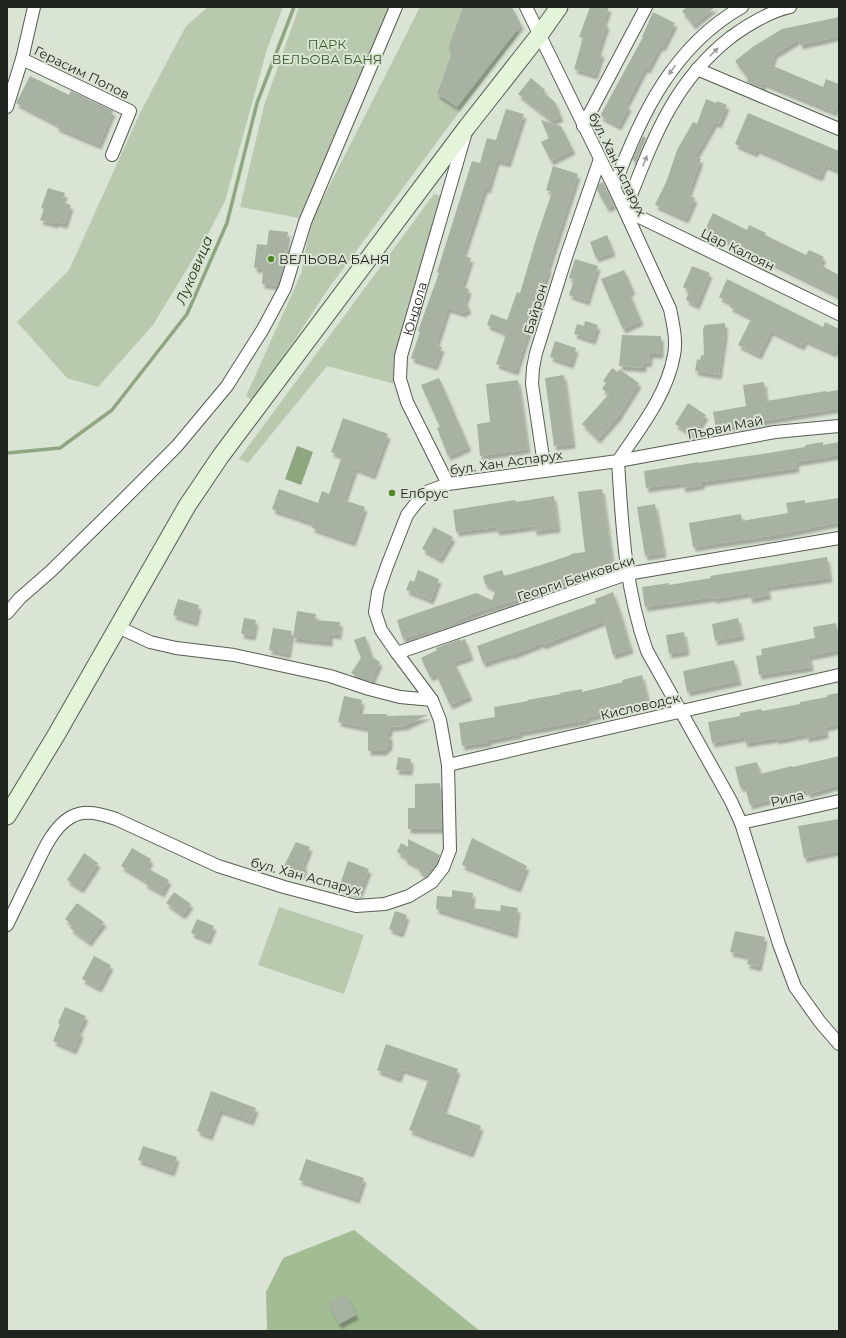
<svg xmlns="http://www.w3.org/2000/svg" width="846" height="1338" viewBox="0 0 846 1338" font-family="Montserrat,sans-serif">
<defs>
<filter id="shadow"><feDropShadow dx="2.5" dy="4.5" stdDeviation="1" flood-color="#0004"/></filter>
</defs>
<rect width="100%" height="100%" fill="#dae4d5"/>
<path fill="#b8c9ae" d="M208,7H283L267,49L225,201L207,236L153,325L98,387L67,378L17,322L69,270L141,111L186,26Z
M299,7H391L299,218L240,207L264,106Z
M420,7H483L519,33L451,123L328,289L254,402L246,396L301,274L311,222Z
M434,194L446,197L398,361L395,384L327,366L248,463L239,459Z
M279,907L364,935L344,994L258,965Z"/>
<path fill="#a2bc93" d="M354,1230L480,1331H267L266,1292L283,1258Z"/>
<path fill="#8ea77f" d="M297,446L313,452L301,485L285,479Z"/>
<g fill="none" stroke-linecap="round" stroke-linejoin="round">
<path stroke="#8ea77f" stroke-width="3.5" d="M7,453L60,448L112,410L187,314L227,223L257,103L294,7"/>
</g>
<path fill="#a8b2a3" filter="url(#shadow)" d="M463,7H512L521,25L457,107L437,94L453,50L448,49Z
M590,7H609L604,23L607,24L598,52L602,53L595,75L574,69L583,38L579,37Z
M687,7H715L693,25L682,11Z
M653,12L675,23L663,47L660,46L648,69L645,68L626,105L629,106L619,126L600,116L643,37H642Z
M839,17V36L800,45L799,39L775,54L771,65L823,87L826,79L839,84V100L834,112L764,83L762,88L747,82L748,78L735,61L754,46L782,29Z
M30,76L69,95L71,91L113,111L99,145L56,127L57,124L16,103Z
M531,78L545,90L544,93L555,102L561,117L552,121L518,94Z
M706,99L716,103L717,101L727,105L719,124L715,122L695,157L701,159L688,195L695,198L686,219L655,205L667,180L677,150L693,122L697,124Z
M506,109L524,114L508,163L497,160L488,189L485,188L463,255L471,258L462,287L469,289L465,301L469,309L463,313L448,308L436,345L442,347L435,366L411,358L420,332L418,331L439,273L437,272L472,161L480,163L487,138L496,140Z
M748,113L839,151V171L825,165L820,177L757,149L755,153L735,144Z
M541,120L561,126L573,150L551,161L541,142L549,138Z
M643,136L646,138L636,162L632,160Z
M553,166L578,174L548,267L549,268L539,299H541L534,321L532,320L516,371L496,364L506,335L502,333V331L487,325L491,314L507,320L517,292L520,293L537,236L552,192L546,190Z
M603,182L614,205L607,208L597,190L599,184Z
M48,188L65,193L62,202L71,205L65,224L56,222L55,224L40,220L44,209L41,208Z
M713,213L747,230L749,225L766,233L765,235L806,255L809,250L824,257L820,265L839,275V296L705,230Z
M269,230L288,232L285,253H288L278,286L262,284L263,269L254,268L257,244L267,245Z
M607,235L613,252L596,258L590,242Z
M575,259L598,266L587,301L569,295L574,280L569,278Z
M692,266L710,273L697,305L686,300L689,290L683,287Z
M624,270L633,290L629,292L641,321L623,329L601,279Z
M727,279L823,327L825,322L839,329V343L834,353L805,340L802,346L771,331L759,355L738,345L750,321H758L730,307L731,303L719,297Z
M585,321L598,325L593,340L574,334L577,324L584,326Z
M725,323V334L719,375L695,371L697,359L700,360L701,355H704L703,329L705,325Z
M622,335L661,336V354H650L649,363L644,362V368L619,366Z
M555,341L576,348L571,364L550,357Z
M612,368L618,372L619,369L639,383L620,413H621L598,439L582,424L609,394L602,389L606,383L603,381Z
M564,375L573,444L554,446L545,378Z
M439,378L469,447L448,456L437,428L440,427L421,385Z
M518,380L528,449L480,456L477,424L490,422L486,384Z
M764,382L766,401L826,391L827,392L839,390V408L716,429L713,412L746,406L743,385Z
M688,403L706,415L693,435L675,424Z
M343,418L388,434L373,475L355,468L344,500L365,507L353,542L312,528L313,523L272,509L279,489L318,503L322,491L329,494L342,456L331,452Z
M823,442V445L839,442V455L796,462L797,468L702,482V485L683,488L682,483L646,488L644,471L699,462V463L762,454L805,447V445Z
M602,489L613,566L589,569L590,579L578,583L577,579L541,590V592L480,611L453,622L454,625L430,634L429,630L403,639L397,620L476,593L492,600L496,590L485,584L483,576L502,570L504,576L541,565L571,555L570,554L585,552L578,492Z
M554,496L558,528L534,531V526L497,531L496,527L456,532L453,510L515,500L516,502Z
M838,498L839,522L777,535L693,547L689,523L741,514L742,521L788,513L786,503L805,500V503Z
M655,504L664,553L645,556L637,507Z
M434,527L453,537L440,559L422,549Z
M827,557L830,578L767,587L769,595L750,599L749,593L714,599V597L645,607L642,587L669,583V585L711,578L710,576Z
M418,570L439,579L431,600L406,590L410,580L414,582Z
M613,592L620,612L631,649L613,655L604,621L543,645L542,643L512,655L511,654L483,663L477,646L596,603L595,599Z
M178,599L199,605L195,622L173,615Z
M297,611L316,614L315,620L340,622L339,635L330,634V642L293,638Z
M244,618L256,620L253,636L241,634Z
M738,618L742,636L715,641L712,624Z
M836,623L839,639V650L809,656L811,667L759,675L756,656L762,655L761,649L815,638L813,627Z
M273,628L292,631L288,654L269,650Z
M684,632L687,651L669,654L666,635Z
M365,636L372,657L380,662L371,682L360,678L351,673L361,658L354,640Z
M460,639V641L465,639L471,656L454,662L470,696L450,705L436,674L430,677L421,658L437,650L436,648Z
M734,660L739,681L687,692L683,671Z
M642,675L648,701L587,718V720L520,732V734L489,740V742L462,746L459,723L495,717L494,707L528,701L527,700L561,694L560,693L582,689V692L623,682L622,680Z
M839,693V724L825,727L826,734L806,738V734L776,740V738L745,743L744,737L712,743L708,722L740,716V713L761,709L762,711L800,704V702L827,697V695Z
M344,696L362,700L359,714H387V716L428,715L404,726L390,727V732L386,734L387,735H390V745L384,751H368V728L338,722Z
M839,756V785L808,794L807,790L750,805L745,787H740L735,767L757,762L760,774L792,766L793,767Z
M398,757L411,759L410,771L396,770Z
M440,783L442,829H408V808H415V784Z
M839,819V851L804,858L798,826Z
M472,838L527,866L518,888L462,865Z
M408,839L440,855L436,865L428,876L420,872L417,866L404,859L405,857L397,852L401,843L408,847Z
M296,842L310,847L303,865L305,867L301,876L283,868Z
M132,848L151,859L147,868L169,880L162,893L144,883L146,881L121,866Z
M84,853L98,863L81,889L67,880Z
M348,861L369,869L359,895L339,887Z
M452,890L473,893L471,908L500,911L501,905L518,908L515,934L436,909L437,896L452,897Z
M174,892L191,904L183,915L166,903Z
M77,903L104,922L89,942L70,928L72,925L65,919Z
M395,911L407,915L401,933L389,929Z
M197,919L214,926L208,940L191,933Z
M735,931L765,937L759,967L747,964L749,956L730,952Z
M94,956L111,965L99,988L82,979Z
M65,1007L86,1016L78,1032L81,1033L74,1050L53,1041L60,1024L58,1023Z
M386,1044L458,1069L443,1112L481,1126L471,1153L409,1130L429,1078L402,1069L399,1078L377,1070Z
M211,1091L256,1108L251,1121L220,1110L210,1136L197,1131Z
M143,1146L177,1157L172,1172L138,1160Z
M306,1159L364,1178L357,1199L299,1180Z
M345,1294L356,1315L339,1324L328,1303Z"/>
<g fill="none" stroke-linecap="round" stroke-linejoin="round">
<g stroke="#555d50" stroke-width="14">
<g id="minor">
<path d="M790,7C768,12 749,24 731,37C671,84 652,143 625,210L839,314"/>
<path d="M22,59L130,111L112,155"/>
<path d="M697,69L839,129"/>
<path d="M7,107L22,59L34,7"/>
<path d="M583,126L646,7"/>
<path d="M614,187C640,116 673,46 742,7"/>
<path d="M839,426L775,432L618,461C622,525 625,590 647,651L731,801L741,823L779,944L795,987L820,1022L839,1044"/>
<path d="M545,471L532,384L533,368L536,353L567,254L600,159"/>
<path id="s1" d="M448,484L407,402L400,379L401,356L407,335L465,135"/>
<path d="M7,613L20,598L51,571L119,504L177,446L227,386L263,329L285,288L305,222L396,7"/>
<path d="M118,627L150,642L176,648L234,655L330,676L369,689L400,697L432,700"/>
<path d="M397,653L627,574L839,538"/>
<path d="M448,765L839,675"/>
<path d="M741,823L839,801"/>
<path d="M7,925C15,909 22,894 30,878C40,858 51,828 71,817C86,809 101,814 116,819L218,866L284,887L356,906L385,904L409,896L432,882L443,868L450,850L448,765L440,720L432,700L397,653L381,630L375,612L378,592L387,566L407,515L417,502L429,491L448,484L618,461C640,428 667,395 674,355C677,340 673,324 670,309L614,187L526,7"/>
</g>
</g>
<g stroke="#555d50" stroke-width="19">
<path id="secondary" d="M7,816L55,737L187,506L220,457L467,127L540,34L559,7"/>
</g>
<use href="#minor" stroke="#fff" stroke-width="12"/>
<use href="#secondary" stroke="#e3f4d9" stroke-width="17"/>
</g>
<defs><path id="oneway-solid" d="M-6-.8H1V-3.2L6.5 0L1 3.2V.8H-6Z"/></defs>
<g fill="#9b9c9a">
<use href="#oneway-solid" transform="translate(714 52) rotate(-45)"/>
<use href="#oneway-solid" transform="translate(672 70) rotate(126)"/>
<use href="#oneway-solid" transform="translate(645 161) rotate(-68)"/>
</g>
<g fill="#508822" stroke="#dae4d5" stroke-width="1.5">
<circle cx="271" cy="259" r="4"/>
<circle cx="392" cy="493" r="4"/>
</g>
<g text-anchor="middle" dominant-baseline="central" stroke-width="4" stroke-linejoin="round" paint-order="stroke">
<g font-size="13" fill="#3a5b22" stroke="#dae4d5">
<text x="327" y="44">ПАРК<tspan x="327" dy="15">ВЕЛЬОВА БАНЯ</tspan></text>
</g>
<g font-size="13" fill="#20241e" stroke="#dae4d5">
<text transform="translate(82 72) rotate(26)">Герасим Попов</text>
<text transform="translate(618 164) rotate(64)">бул. Хан Аспарух</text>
<text transform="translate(738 249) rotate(26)">Цар Калоян</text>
<text stroke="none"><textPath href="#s1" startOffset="188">Юндола</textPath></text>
<text transform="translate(535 309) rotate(-73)">Байрон</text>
<text transform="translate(725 427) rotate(-11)">Първи Май</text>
<text transform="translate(506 462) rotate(-8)">бул. Хан Аспарух</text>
<text transform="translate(576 578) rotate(-18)">Георги Бенковски</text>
<text transform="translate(640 706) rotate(-13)">Кисловодск</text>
<text transform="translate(787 798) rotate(-13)">Рила</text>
<text transform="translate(306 876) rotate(15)">бул. Хан Аспарух</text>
</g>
<g font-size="13" fill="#20241e" stroke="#dae4d5" text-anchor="start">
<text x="279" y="259">ВЕЛЬОВА БАНЯ</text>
<text x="400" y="493">Елбрус</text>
</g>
<g font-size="14" font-style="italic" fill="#1a3206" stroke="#dae4d5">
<text transform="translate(194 270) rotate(-67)">Луковица</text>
</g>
</g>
<rect width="846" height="1338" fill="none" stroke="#20241e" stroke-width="16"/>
</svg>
